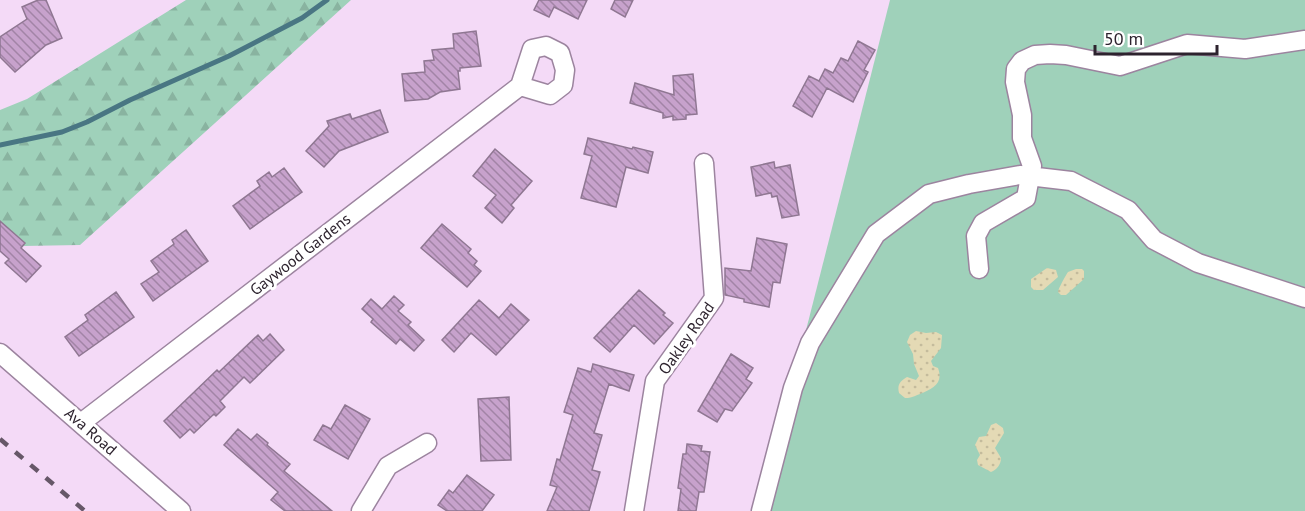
<svg xmlns="http://www.w3.org/2000/svg" width="1305" height="511" viewBox="0 0 1305 511" font-family="'PT Sans',sans-serif">
<defs>
<pattern id="forest-firs" width="22" height="20" patternUnits="userSpaceOnUse" patternTransform="scale(1.5)"><rect width="22" height="20" fill="#9fd1ba"/><path d="M5 1l3.5 6h-7zM16 11l3.5 6h-7z" fill="#89b3a0"/></pattern>
<pattern id="sand-dots" width="8" height="8" patternUnits="userSpaceOnUse" patternTransform="scale(1.5)"><rect width="8" height="8" fill="#e4dab5"/><path d="M2 2h.1M6 6h.1" fill="none" stroke="#c4bb9c" stroke-width="1.8" stroke-linecap="round"/></pattern>
<pattern id="building-back-hatch" width="6" height="6" patternUnits="userSpaceOnUse" patternTransform="scale(1.5)"><rect width="6" height="6" fill="#c7a2cc"/><path d="M-1 5l2 2M0 0l6 6M5-1l2 2" fill="none" stroke="#a284a6"/></pattern>
</defs>
<rect width="100%" height="100%" fill="#f4daf7"/>
<path fill="#9fd1ba" d="M890,0H1305V511H760Z"/>
<path fill="url(#forest-firs)" d="M186,0H351L80,245L23,246L0,222V110L27,99Z"/>
<path fill="url(#sand-dots)" d="M1047,268L1056,270L1058,277L1043,290H1034L1031,287V279Z
M1076,269H1082L1084,271V279L1066,295H1061L1058,292C1058,289 1066,275 1068,272Z
M916,331L926,333L936,332L942,335L941,348L931,361L933,366L938,368C944,384 932,389 920,394C914,396 912,398 905,398L899,393C897,385 900,381 907,377L916,380L919,376L914,364L913,354L907,342L910,335Z
M996,423L1003,428L1004,433L995,448L1001,458C1001,464 997,470 991,472L978,465L977,460L980,455L975,445L979,437L986,436L991,425Z"/>
<g fill="none" stroke-linecap="round" stroke-linejoin="round">
<path stroke="#497683" stroke-width="5" d="M0,145L62,132L87,122L130,100L229,56L302,18L327,0"/>
</g>
<path fill="url(#building-back-hatch)" stroke="#8f7792" stroke-width="1.5" d="M38,0H46L62,38L46,45L15,72L0,57V37L27,19L22,7Z
M539,0H587L578,19L554,7L549,17L534,10Z
M615,0H633L625,17L611,9Z
M476,31L481,66L460,68V71H458L460,89L440,92L428,99L405,101L402,74L425,72L424,61L434,60L432,50L454,48L453,34Z
M858,41L875,50L864,70L868,72L853,102L827,88L812,117L793,106L809,76L819,81L825,69L833,73L841,58L848,61Z
M693,74L697,114L686,115V119L673,120V116L663,118V113L630,103L635,83L674,95L673,76Z
M380,110L388,132L339,151L324,167L306,151L329,126L327,121L350,114L352,119Z
M588,138L632,149L633,147L653,152L648,173L626,167L616,207L581,198L592,156L584,154Z
M495,149L532,181L511,205L514,208L502,223L485,208L496,195L473,176Z
M774,162L775,168L790,165L799,215L782,218L777,196L772,197L771,193L756,196L751,167Z
M284,168L302,192L250,229L233,206L260,186L257,181L269,172L272,177Z
M0,221L25,243L21,248L41,266L26,282L5,263L9,259L0,251Z
M442,224L471,249L468,253L477,261L474,265L481,271L467,287L421,248Z
M186,230L208,261L153,301L141,284L159,272L151,261L174,244L172,240Z
M757,238L787,244L780,283L773,282L769,307L744,302V299L725,295V268L751,271Z
M639,290L665,313L663,315L673,323L654,344L634,325L610,352L594,338Z
M116,292L134,317L79,356L65,337L88,320L85,315Z
M394,296L404,305L398,311L411,322L408,325L424,340L414,351L400,339L396,344L371,322L373,319L362,309L371,299L382,309Z
M479,300L499,318L511,304L529,320L496,355L471,333L454,352L442,340Z
M270,334L284,350L250,383L244,377L220,401L225,407L216,416L214,414L194,433L190,429L180,438L164,421L217,370L219,372L258,335L263,341Z
M731,354L753,368L746,379L752,383L732,411L725,409L717,422L698,411Z
M593,364L634,375L629,391L609,384L594,433L602,435L592,470L600,472L589,511H547L557,487L550,485L557,459L560,460L573,415L564,412L578,368L591,372Z
M509,397L511,460L481,461L478,399Z
M345,405L370,419L348,459L314,440L323,425L331,429Z
M238,429L251,440L257,434L268,443L267,445L290,464L284,471L332,511H285L271,500L278,492L224,445Z
M687,444L702,446L701,451L710,452L704,492H699L696,511H678L681,489L678,488L683,454H686Z
M467,475L494,495L482,511H447L438,505L449,490L453,493Z"/>
<g fill="none" stroke-linecap="round" stroke-linejoin="round">
<g stroke="#9c849f" stroke-width="21">
<path id="minor" d="M979,269L976,236L983,223L1026,198L1032,166L1022,138V115L1015,82L1016,69L1022,61L1035,55L1050,54L1066,55L1120,66L1187,44L1245,49L1305,40
M0,353L181,511
M81,423L520,86L532,49L546,46L560,53L565,70L563,85L550,95L520,86
M361,511L388,466L427,443
M634,511L655,381L714,298L704,163
M761,511L793,388L810,343L876,234L929,194L969,184L1020,175L1071,181L1128,210L1154,240L1198,263L1305,298"/>
</g>
<use href="#minor" stroke="#fff" stroke-width="18"/>
<path stroke="#665768" stroke-width="4.5" stroke-dasharray="10 10" stroke-linecap="butt" d="M0,439L85,511"/>
</g>
<g text-anchor="middle" dominant-baseline="central" stroke-width="6" stroke-linejoin="round" paint-order="stroke">
<g font-size="16" fill="#2d232e" stroke="#fff">
<text transform="translate(300 254) rotate(-38)">Gaywood Gardens</text>
<text transform="translate(686 338) rotate(-55)">Oakley Road</text>
<text transform="translate(91 431) rotate(41)">Ava Road</text>
</g>
</g>
<path d="M1095 45v9h122v-9" fill="none" stroke="#2d232e" stroke-width="3"/>
<text x="1104" y="45" font-size="18" fill="#2d232e" stroke="#ffffff" stroke-width="4.5" paint-order="stroke">50 m</text>
</svg>
